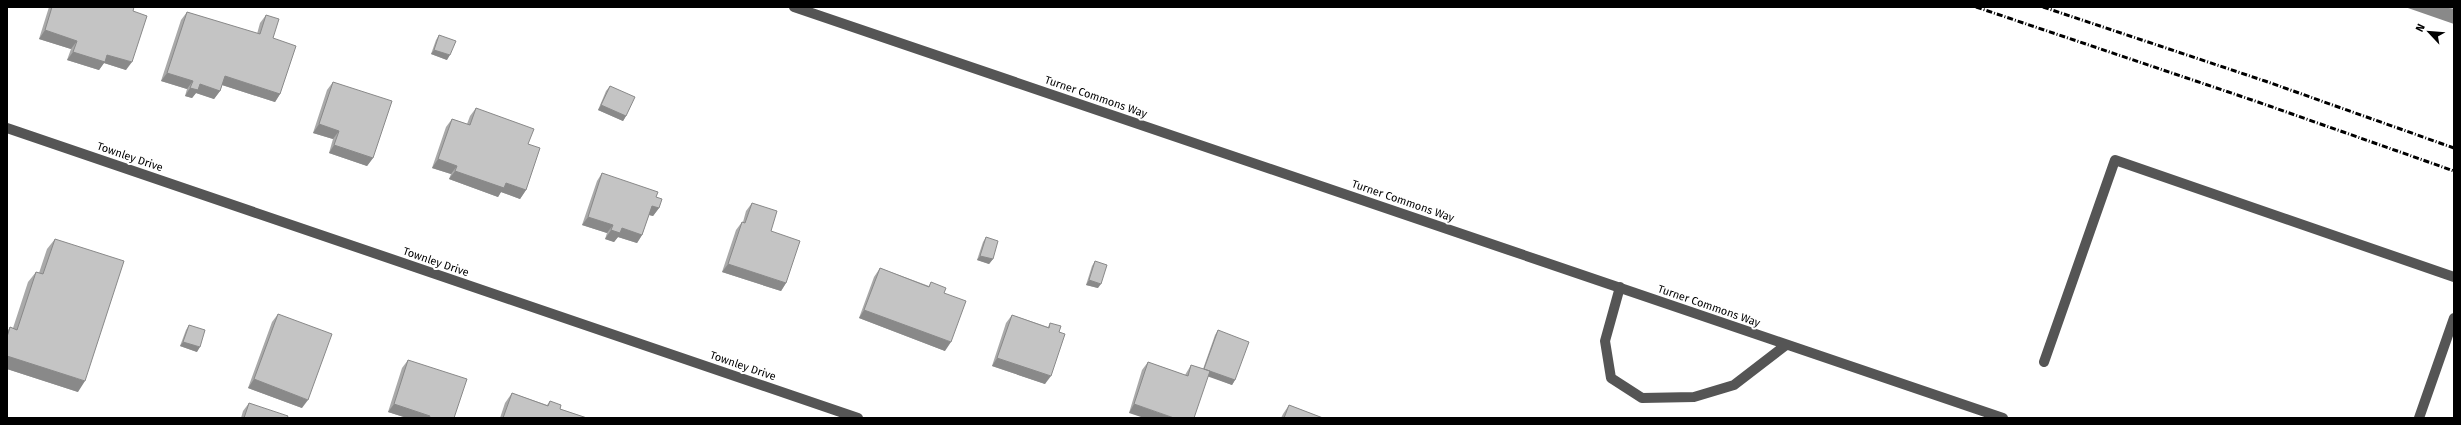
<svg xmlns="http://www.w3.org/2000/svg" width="2461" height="425" viewBox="0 0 2461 425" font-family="'Fira Sans',sans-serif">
<rect width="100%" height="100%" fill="#fff"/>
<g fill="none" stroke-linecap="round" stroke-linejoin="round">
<path stroke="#555" stroke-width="10" d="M794,7L2003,418
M7,128L858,418
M1620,287L1605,341L1611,378L1642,398L1694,397L1734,385L1786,345
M2044,362L2115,160L2454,277
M2419,418L2454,318"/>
<path stroke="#000" stroke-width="3" stroke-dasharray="6 2 1 2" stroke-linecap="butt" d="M1976,7L2258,102L2454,171
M2043,7L2265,81L2454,148"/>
</g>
<path fill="#a9a9a9" d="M49,7H134L133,11L126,70L104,63L99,70L67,60L71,49L39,39Z
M187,12L257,34L260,23L266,15L273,38L280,94L275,102L222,85L220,91L214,99L196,93L192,98L185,96L187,89L161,81L181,20Z
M439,35L447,60L431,54L436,40Z
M333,82L373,158L367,166L329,153L333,139L313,133L327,90Z
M610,86L626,116L623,121L598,110L606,91Z
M476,108L528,144L526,190L520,199L501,192L498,197L449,179L451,174L432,168L446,127L452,119L467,124L470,116Z
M602,173L656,197L659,208L653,216L649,215L642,235L637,243L618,237L614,242L605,239L607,233L582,225L597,181Z
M752,203L771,231L786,283L781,291L722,272L736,230L742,222H743L746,211Z
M986,237L993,259L989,264L977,260L983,242Z
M55,239L78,392L7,369V332L10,327L13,328L28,282L36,272L39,273L47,249Z
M1095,261L1098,288L1086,285L1092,266Z
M880,268L929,286L931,282L944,293L945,351L859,318L874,277Z
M278,314L302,408L248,388L272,322Z
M1012,315L1048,327L1050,323L1059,332L1045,384L992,366L1006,323Z
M189,325L197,352L180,346L186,330Z
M1218,330L1235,380L1232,385L1209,376L1129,413L1142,370L1148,362L1185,375L1191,365L1203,369L1215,335Z
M408,360L454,418H407L388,412L402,368Z
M512,393L547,405L550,401L560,409L587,418H500L505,403Z
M249,403L287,418H241L243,411Z
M1289,405L1323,418H1281L1283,414Z"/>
<path fill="#898989" d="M2405,7H2446L2454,10V24Z
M45,30L77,41L71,49L39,39Z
M434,50L450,55L447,60L431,54Z
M73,52L107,55L132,62L126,70L104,63L99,70L67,60Z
M167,73L193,81L187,89L161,81Z
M225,76L280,94L275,102L219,84Z
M200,84L220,91L214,99L196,93L192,98L185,96L190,88Z
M601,105L626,116L623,121L598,110Z
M319,124L339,131L333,139L313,133Z
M334,145L373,158L367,166L329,153Z
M438,159L457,166L451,174L432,168Z
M455,171L506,183L526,190L520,199L501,192L498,197L449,179Z
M652,206L659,208L653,216L646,214Z
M588,217L613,225L607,233L582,225Z
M622,228L642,235L637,243L618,237L614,242L605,239L611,230Z
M980,256L993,259L989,264L977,260Z
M728,264L786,283L781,291L722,272Z
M1089,280L1101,284L1098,288L1086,285Z
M864,310L951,342L945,351L859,318Z
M183,342L200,347L197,352L180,346Z
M7,356L85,381L78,392L7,369Z
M997,358L1051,376L1045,384L992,366Z
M1204,369L1235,380L1232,385L1201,374Z
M254,379L308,400L302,408L248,388Z
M394,404L430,416L428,418H407L388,412Z
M1134,404L1174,418H1144L1129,413Z"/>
<path fill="#c4c4c4" stroke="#898989" d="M52,7H134L133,11L147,16L132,62L107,55L105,62L73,52L77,41L45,30Z
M2446,7H2454V10Z
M187,12L260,34L266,15L279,19L273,38L296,46L280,94L225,76L220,91L200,84L198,90L190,88L193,81L167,73Z
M439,35L456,41L450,55L434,50Z
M333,82L392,101L373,158L334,145L339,131L319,124Z
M610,86L635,97L626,116L601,105Z
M476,108L534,129L528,144L540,148L526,190L506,183L504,188L455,171L457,166L438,159L452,119L470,125Z
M602,173L658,192L656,197L662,199L659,208L652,206L642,235L622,228L620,233L611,230L613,225L588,217Z
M752,203L777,211L771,231L800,241L786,283L728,264L742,222L745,223Z
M986,237L998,241L993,259L980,256Z
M55,239L124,261L85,381L7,356V337L10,327L17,330L36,272L43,274Z
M1095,261L1107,265L1101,284L1089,280Z
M880,268L929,287L931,282L946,288L944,293L966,301L951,342L864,310Z
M278,314L332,334L308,400L254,379Z
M1012,315L1049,328L1050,323L1061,326L1059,332L1065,334L1051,376L997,358Z
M189,325L205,330L200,347L183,342Z
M1218,330L1249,342L1235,380L1204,369Z
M408,360L467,379L454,418H429L430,416L394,404Z
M1148,362L1188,376L1191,365L1210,371L1194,418H1174L1134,404Z
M512,393L548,406L550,401L561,405L560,409L587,418H503Z
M249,403L288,416L287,418H244Z
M1289,405L1323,418H1284Z"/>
<g text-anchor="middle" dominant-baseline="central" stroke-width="4" stroke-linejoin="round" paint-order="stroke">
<g font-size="11" fill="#000" stroke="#fff">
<text transform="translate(1096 97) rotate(19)">Turner Commons Way</text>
<text transform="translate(130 157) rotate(19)">Townley Drive</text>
<text transform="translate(1403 201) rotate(19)">Turner Commons Way</text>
<text transform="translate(436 262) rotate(19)">Townley Drive</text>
<text transform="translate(1709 306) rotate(19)">Turner Commons Way</text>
<text transform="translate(743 366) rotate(19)">Townley Drive</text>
</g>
</g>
<rect width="2461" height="425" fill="none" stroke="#000000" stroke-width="16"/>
<g transform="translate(2429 32) rotate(296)" stroke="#ffffff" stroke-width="3" paint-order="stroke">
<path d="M0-3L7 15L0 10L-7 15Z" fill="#000000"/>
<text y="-6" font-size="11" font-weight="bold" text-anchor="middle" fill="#000000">N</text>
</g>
</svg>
